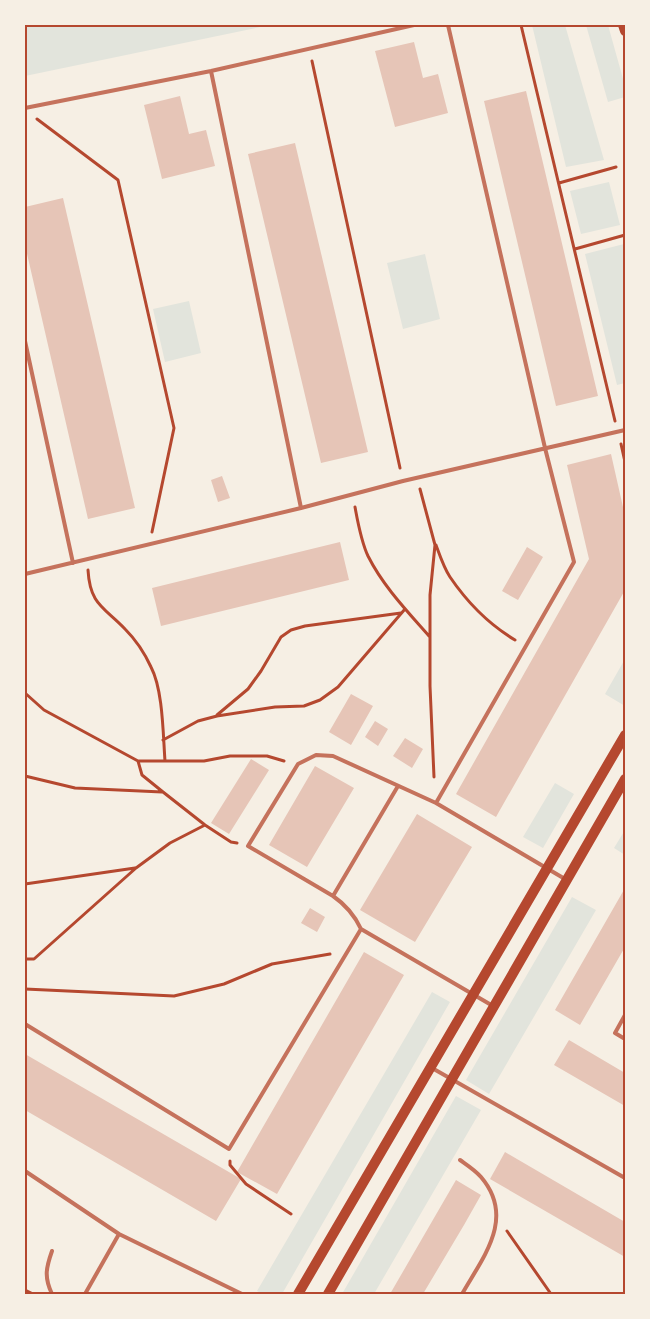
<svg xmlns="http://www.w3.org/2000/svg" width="650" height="1319" viewBox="0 0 650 1319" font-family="Helvetica,sans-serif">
<rect width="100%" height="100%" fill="#f6efe4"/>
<path fill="#e2e4dc" d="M25,25H270L25,76Z
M532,25H565L604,160L566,167Z
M586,25H608L625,86V97L608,102Z
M609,182L620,225L581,234L570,191Z
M624,244L625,383L617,385L585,254Z
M425,254L440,319L403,329L387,263Z
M189,301L201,353L165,362L153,309Z
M625,659V706L605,694Z
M555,783L574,794L543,848L523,837Z
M625,830V855L614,848Z
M572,897L596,910L489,1094L466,1080Z
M432,992L450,1002L282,1294H263L257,1291Z
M456,1096L481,1110L374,1294H342Z"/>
<path fill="#e6c5b7" d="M414,42L423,78L438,74L448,113L395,127L375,51Z
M526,91L598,396L556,406L484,101Z
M180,96L189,134L206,130L215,166L162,179L144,105Z
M295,143L368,452L321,463L248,154Z
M63,198L135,508L88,519L25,245V207Z
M611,454L625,516V590L496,817L456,794L589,559L567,465Z
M222,476L230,498L218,502L211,480Z
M340,542L349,580L161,626L152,588Z
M527,547L543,557L518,600L502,591Z
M351,694L373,706L351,745L329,732Z
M375,721L388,729L378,746L365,737Z
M405,738L423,749L412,768L393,756Z
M251,759L269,770L229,834L211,823Z
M315,766L354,788L307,867L269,845Z
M417,814L472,847L415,942L360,910Z
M625,888V947L580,1025L555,1010Z
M310,908L325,917L317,932L301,923Z
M364,952L404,975L277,1194L237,1172Z
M569,1040L625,1073V1106L554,1065Z
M25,1054L241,1179L216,1221L25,1110Z
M505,1152L625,1222V1257L490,1179Z
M456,1180L481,1195L464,1225L423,1294H390Z"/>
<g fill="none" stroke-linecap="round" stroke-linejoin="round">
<path stroke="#b5482f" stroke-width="3" d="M521,25L615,421
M312,61L400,468
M37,119L118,180L174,428L152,532
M559,183L616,167
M575,249L625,235
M621,444L625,462
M420,489L435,545L430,595V686L434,777
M355,507C358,523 361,541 368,556C383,586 407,611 429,636
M436,545C440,556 444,568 450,577C467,602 490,625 515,640
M88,570C90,605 104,607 125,629C136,640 145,654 151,667C163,690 163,734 165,761
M25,693L44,710L138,761H204L230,756H267L284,761
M217,715L248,689L261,671L281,637L291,630L305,626L401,613
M163,740L198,721L217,716L275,707L304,706L320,700L338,687L405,609
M138,761L142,775L163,792L205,825L231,842L237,843
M25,776L75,788L162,792
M25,884L135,868
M25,959H34L136,868L170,843L205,825
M25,989L174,996L224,984L272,964L330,954
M230,1161V1165L246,1184L291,1214
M507,1231L551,1294
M25,1290L33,1294"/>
<path stroke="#c5725c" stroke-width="4" d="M448,25L545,448L574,562L436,803L333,756L316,755L298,764L248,846L333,896C346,905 354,914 361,929L493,1006
M211,71L301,508
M25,108L211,71L414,25
M25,341L73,563
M25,574L301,508L403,481L625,430
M436,803L565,879
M333,896L398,786
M625,1015L615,1033L625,1039
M25,1024L229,1149L361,929
M432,1068L625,1178
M460,1160C467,1165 475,1170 481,1177C516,1218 483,1257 462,1294
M25,1171L119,1234L242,1294
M52,1294C44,1277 46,1268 52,1251
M85,1294L119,1234"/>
<path stroke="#b5482f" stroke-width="10" d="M623,25L625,31
M298,1294L625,735
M328,1294L625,779"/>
</g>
<rect width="650" height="1319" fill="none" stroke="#f6efe4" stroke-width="52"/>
<rect x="26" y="26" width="598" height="1267" fill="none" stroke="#b5482f" stroke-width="2"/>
</svg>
